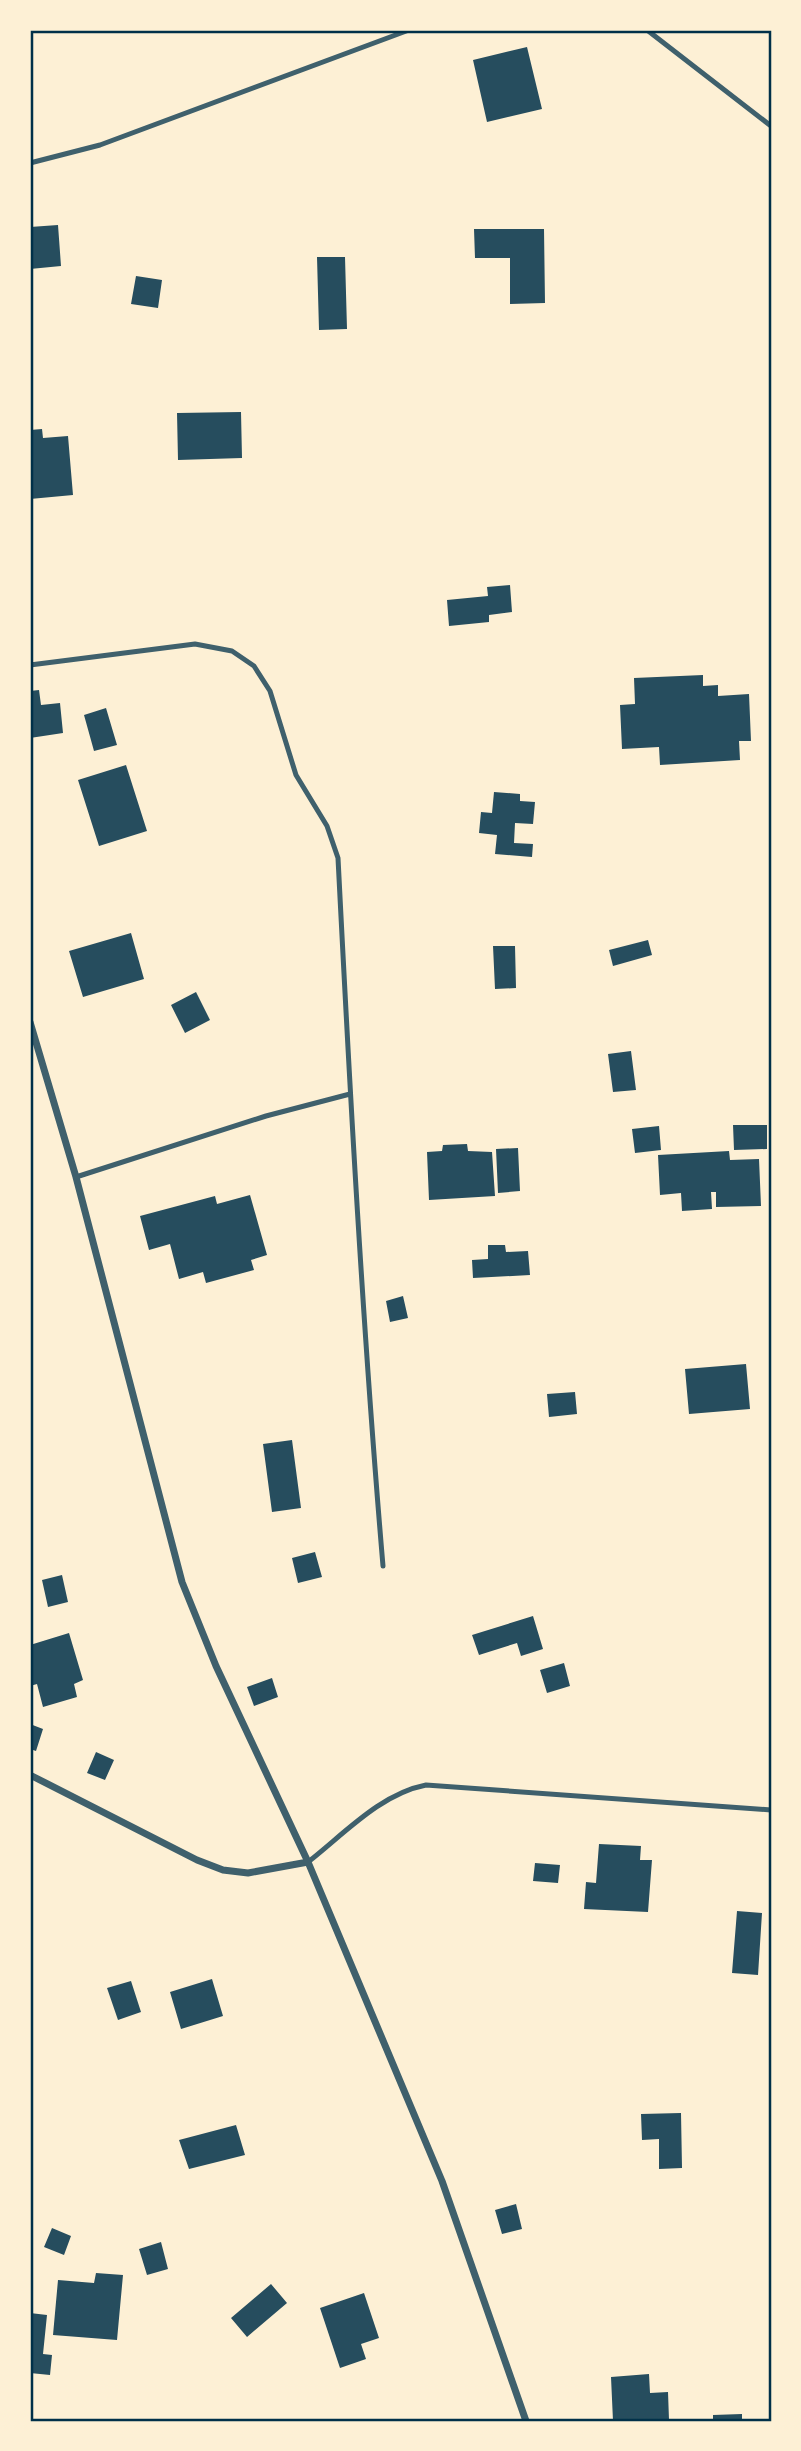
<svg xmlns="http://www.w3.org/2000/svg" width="801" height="2451" viewBox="0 0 801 2451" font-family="'Noto Sans',sans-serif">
<rect width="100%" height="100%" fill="#fdf0d5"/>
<path fill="#264d5e" d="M527,47L542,109L487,122L473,60Z
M58,225L61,266L30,269V227Z
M474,229H544L545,303L510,304V258H475Z
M317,257H345L347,329L319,330Z
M136,276L162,280L158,308L131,304Z
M241,412L242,458L178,460L177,413Z
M42,429L43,438L68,436L73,495L30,499V430Z
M510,585L512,612L489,615V622L449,626L447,600L488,596L487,587Z
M703,675V686L718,685V696L749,694L751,741H739L740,760L660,765L659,747L622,749L620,705L635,704L634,678Z
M39,690L41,705L60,703L63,733L30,738V691Z
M106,708L117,745L94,751L84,715Z
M126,765L147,831L99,846L78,780Z
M494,792L520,794V801L535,802L533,824L515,823L514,843L533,844L532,857L495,854L497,835L479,833L481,812L492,813Z
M131,933L144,979L83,997L69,951Z
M648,940L652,955L613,966L609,950Z
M493,946H515L516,988L495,989Z
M196,992L210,1020L185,1033L171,1005Z
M631,1051L636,1090L613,1092L608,1054Z
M733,1125H767V1149L734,1150Z
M659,1126L661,1150L635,1153L632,1129Z
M467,1144L468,1151L492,1152L495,1196L429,1200L427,1152L442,1151L443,1145Z
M518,1148L520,1191L498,1193L496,1149Z
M729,1151L730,1160L759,1159L761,1206L716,1207V1192H711L712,1209L682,1211L681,1193L660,1195L658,1155Z
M250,1195L267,1255L251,1260L254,1270L206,1283L203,1272L179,1279L170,1244L149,1250L140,1216L215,1196L217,1204Z
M488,1245H505L506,1252L528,1251L530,1275L473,1278L472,1260L488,1259Z
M403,1296L408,1318L390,1322L386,1301Z
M746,1364L750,1409L689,1414L685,1369Z
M575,1392L577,1414L549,1417L547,1394Z
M292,1440L301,1508L272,1512L263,1444Z
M315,1552L322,1577L298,1583L292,1558Z
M62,1575L68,1602L48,1607L42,1580Z
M533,1616L543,1649L521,1656L517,1643L479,1655L472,1635Z
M69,1633L83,1680L74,1684L77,1697L43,1707L37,1684L30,1686V1645Z
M564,1663L570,1686L547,1693L540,1670Z
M272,1678L278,1697L254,1706L247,1687Z
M30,1724L43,1729L36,1751L30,1749Z
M96,1752L114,1760L105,1780L87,1773Z
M599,1844L641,1846L640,1860H652L648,1912L584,1909L586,1882L596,1883Z
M535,1863L560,1865L558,1883L533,1881Z
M737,1911L762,1913L758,1975L732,1973Z
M212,1979L223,2016L181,2029L170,1992Z
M131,1981L141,2012L118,2020L107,1988Z
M681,2113L682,2168L659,2169V2139L642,2140L641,2114Z
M236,2125L245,2155L189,2169L179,2140Z
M516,2204L522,2229L502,2234L495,2210Z
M52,2228L71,2236L64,2255L44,2247Z
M161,2242L168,2269L147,2275L139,2249Z
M96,2273L123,2275L117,2340L53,2335L58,2280L94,2283Z
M271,2284L287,2303L247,2337L231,2318Z
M364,2293L379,2338L361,2344L366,2359L340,2368L320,2308Z
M30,2313L47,2315L43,2354L52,2355L50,2375L30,2373Z
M649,2374L650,2393L668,2392L669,2420L613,2421L611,2377Z
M742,2414V2421H713V2415Z"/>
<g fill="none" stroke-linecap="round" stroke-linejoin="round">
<path stroke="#3f606c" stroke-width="5" d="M647,30L771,126
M30,163L100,145L409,30
M30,665L195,644L232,651L254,666L270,691L296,775L327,826L338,858C350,1094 363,1331 383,1566
M76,1177L266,1116L350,1094
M308,1862C344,1834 380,1794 426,1785L771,1810"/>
<path stroke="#3f606c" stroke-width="7" d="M30,1022L76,1177L182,1582L216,1666L308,1862L442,2181L526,2421
M30,1775L197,1860L223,1870L248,1873L308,1862"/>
</g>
<rect width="801" height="2451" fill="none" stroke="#fdf0d5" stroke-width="63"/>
<rect x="32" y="32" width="738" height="2388" fill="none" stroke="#003049" stroke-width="2.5"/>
</svg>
